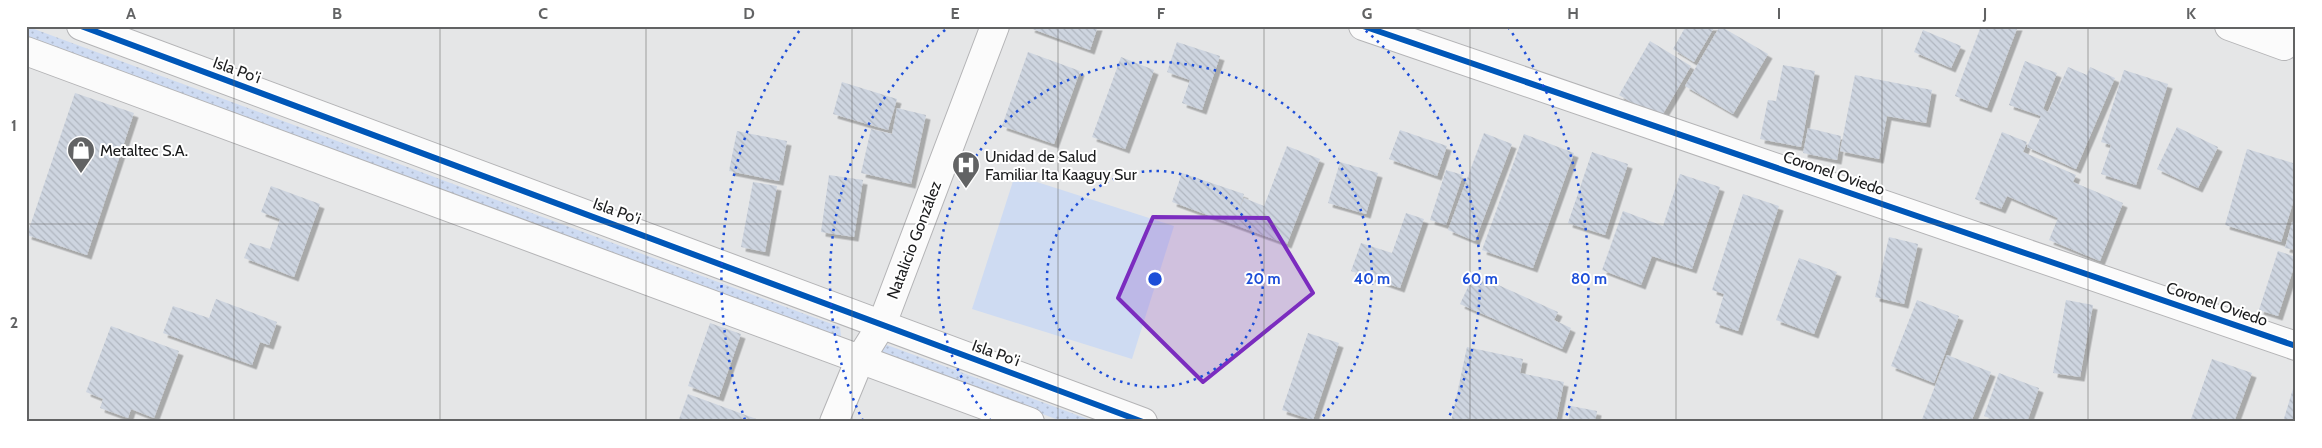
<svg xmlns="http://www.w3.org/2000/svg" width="2322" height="448" viewBox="0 0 2322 448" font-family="Cabin,sans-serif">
<defs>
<pattern id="grass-dots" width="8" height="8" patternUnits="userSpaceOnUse" patternTransform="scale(1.25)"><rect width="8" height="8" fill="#cedbf2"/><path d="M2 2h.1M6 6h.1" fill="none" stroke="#b0bbcf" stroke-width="1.8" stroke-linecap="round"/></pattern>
<pattern id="building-back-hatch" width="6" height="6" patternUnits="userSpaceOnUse" patternTransform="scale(1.25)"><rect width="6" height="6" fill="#ced5e0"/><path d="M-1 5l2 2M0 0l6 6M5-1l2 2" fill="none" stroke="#b0b6c0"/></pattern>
<filter id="shadow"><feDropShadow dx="4.5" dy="4.5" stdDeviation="0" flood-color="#0004"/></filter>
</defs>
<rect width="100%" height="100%" fill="#e5e6e7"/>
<path fill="url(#grass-dots)" d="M26,26L840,327L841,336L836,338L26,37Z
M884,345H887L1096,422H1064L883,355L880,350Z"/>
<path fill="#cedbf2" d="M1015,175L1174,226L1132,359L972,309Z"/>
<path fill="url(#building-back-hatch)" filter="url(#shadow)" d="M1031,26H1098L1090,50L1030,28Z
M1686,26H1715L1694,62L1673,49Z
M1720,26L1768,54L1733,114L1685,86Z
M1981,26H2018L1987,108L1955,96Z
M1923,30L1961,46L1951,68L1914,52Z
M1650,41L1691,66L1660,119L1619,95Z
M1177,42L1220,56L1202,110L1182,103L1190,80L1167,72Z
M1028,52L1080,71L1054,144L1002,126Z
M1121,57L1154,70L1125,149L1092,137Z
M2025,61L2057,73L2043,109L2048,112L2068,67L2087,75L2090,67L2115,78L2076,169L2027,147L2041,116L2009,105Z
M1783,65L1815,71L1801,147L1760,139L1768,100L1776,101Z
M2124,70L2168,84L2136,185L2101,174L2111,145L2101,142Z
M1855,75L1932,90L1926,123L1887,116L1879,159L1840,151Z
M842,82L897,99L888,130L833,114Z
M75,93L134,113L87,255L27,235Z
M897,108L926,115L911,184L861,173L871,129L892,134Z
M2177,127L2218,147L2198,188L2157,169Z
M1808,128L1841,136L1837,160L1803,153Z
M1400,130L1447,146L1437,176L1389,159Z
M737,131L787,141L779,181L729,171Z
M2002,132L2027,142L2023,152L2076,175L2073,182L2123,203L2100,261L2049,240L2058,218L2007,196L2001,209L1975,199Z
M1484,133L1512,144L1475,241L1448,230Z
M1524,134L1574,153L1533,268L1482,250Z
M1287,146L1320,159L1287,244L1172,202L1182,173L1244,194L1240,208L1244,198L1264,206Z
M2247,149L2296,164V193L2281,242L2225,225Z
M1592,152L1628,164L1605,235L1568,223Z
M1340,162L1378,173L1366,214L1328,203Z
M1446,170L1463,175L1446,225L1430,220Z
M1680,174L1720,187L1692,269L1652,256L1641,285L1602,270L1623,211L1663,226Z
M829,175L863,180L854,237L821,232Z
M753,182L777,186L765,252L741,247Z
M271,186L320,204L294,277L244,258L250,243L270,249L280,219L261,212Z
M1743,194L1779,206L1738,331L1715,323L1724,294L1712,290Z
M1406,213L1424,219L1400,288L1351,271L1361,243L1392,253Z
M2292,222L2296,223V250L2285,248Z
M1889,237L1918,244L1904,304L1875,297Z
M2278,251L2296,257V261L2278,316L2259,310Z
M1799,258L1837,272L1814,334L1776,320Z
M1474,274L1558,312L1554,320L1571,328L1562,349L1460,304Z
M216,299L277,322L269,345L260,342L252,365L163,333L173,306L209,318Z
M1917,300L1959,316L1934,383L1891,366Z
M2066,300L2093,305L2080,377L2053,373Z
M710,323L741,334L719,397L688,386Z
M111,326L179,351L154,418L131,409L128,418L100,408L103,399L86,392Z
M1308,333L1339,343L1313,420L1282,410Z
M1467,347L1523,359L1520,373L1564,382L1556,422H1451Z
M1947,355L1991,372L1971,422H1921Z
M2212,359L2252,373L2234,422H2190Z
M1999,373L2039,388L2027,422H2000L1984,416Z
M2295,382L2296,422H2283Z
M688,394L765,422H678Z
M1571,406L1597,411L1595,422H1568Z"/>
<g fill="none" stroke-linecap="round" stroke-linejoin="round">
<g stroke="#b4b4b6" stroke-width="30">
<path id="minor" d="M1363,26L2296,346
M2229,26L2284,46L2289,26
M834,422L860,359L882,324L995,26"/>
</g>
<g stroke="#b4b4b6" stroke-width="30">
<path id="tertiary" d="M81,26L1143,422
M26,51L1030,422"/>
</g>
<use href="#minor" stroke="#fbfbfb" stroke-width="28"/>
<use href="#tertiary" stroke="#fbfbfb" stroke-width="28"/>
<g stroke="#fff" stroke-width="9">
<path id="cycleway" d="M81,26L1143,422
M1363,26L2296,346"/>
</g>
<use href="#cycleway" stroke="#0057b8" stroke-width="6"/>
</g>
<path fill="#7b2cbf" fill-opacity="0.2" stroke="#7b2cbf" stroke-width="4" stroke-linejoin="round" d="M1153,217L1268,218L1313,293L1203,382L1118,298Z"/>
<path fill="none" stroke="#626364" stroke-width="1" stroke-opacity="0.55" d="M234,26V422M440,26V422M646,26V422M852,26V422M1058,26V422M1264,26V422M1470,26V422M1676,26V422M1882,26V422M2088,26V422M26,224H2296"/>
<g fill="none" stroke="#1d4ed8" stroke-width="2.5" stroke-dasharray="2.5 5">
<circle cx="1155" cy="279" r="108"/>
<path d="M991 421A217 217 0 1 1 1319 421"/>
<path d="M863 421A325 325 0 0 1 950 26M1360 26A325 325 0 0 1 1447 421"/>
<path d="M745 420A434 434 0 0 1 802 27M1508 27A434 434 0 0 1 1565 420"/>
</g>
<defs>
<g id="shop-pin" transform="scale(1.4375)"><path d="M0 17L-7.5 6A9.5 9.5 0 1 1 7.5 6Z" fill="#626364" stroke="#fff"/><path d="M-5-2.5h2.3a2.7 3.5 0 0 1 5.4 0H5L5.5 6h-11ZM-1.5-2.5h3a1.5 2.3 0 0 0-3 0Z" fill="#fff"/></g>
<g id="hospital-pin" transform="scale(1.4375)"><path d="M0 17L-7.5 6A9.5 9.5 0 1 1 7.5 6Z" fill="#626364" stroke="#fff"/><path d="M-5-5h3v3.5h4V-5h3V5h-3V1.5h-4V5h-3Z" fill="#fff"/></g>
</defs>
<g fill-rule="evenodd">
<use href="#shop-pin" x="81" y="150"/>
<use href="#hospital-pin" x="966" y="165"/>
</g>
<g text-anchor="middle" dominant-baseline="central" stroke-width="4" stroke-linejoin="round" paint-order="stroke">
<g font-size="16" fill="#1b1c1d" stroke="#fff">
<text transform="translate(237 70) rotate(20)">Isla Po'i</text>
<text transform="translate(1834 173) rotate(19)">Coronel Oviedo</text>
<text transform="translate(617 211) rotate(20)">Isla Po'i</text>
<text transform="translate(914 240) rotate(-69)">Natalicio González</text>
<text transform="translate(2217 304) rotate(19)">Coronel Oviedo</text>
<text transform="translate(996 353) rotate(20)">Isla Po'i</text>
</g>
<g font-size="16" fill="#1b1c1d" stroke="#fff" text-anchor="start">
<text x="100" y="150">Metaltec S.A.</text>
<text x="985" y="156">Unidad de Salud<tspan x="985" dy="18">Familiar Ita Kaaguy Sur</tspan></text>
</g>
</g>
<circle cx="1155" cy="279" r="8" fill="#1d4ed8" stroke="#fff" stroke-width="2.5"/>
<g font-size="15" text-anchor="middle" font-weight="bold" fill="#1d4ed8" stroke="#fff" stroke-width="4" stroke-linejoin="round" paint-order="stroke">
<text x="1263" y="284">20 m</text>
<text x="1372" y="284">40 m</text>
<text x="1480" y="284">60 m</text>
<text x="1589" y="284">80 m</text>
</g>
<rect width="2322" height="448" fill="none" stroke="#ffffff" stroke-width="55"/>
<rect x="28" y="28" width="2266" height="392" fill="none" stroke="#626364" stroke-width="2"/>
<g font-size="16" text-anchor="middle" font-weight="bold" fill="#626364">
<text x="131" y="19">A</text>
<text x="337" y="19">B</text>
<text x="543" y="19">C</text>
<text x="749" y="19">D</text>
<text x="955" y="19">E</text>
<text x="1161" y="19">F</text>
<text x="1367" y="19">G</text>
<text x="1573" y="19">H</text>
<text x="1779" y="19">I</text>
<text x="1985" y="19">J</text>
<text x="2191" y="19">K</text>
<text x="14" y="131">1</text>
<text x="14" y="328">2</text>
</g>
</svg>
